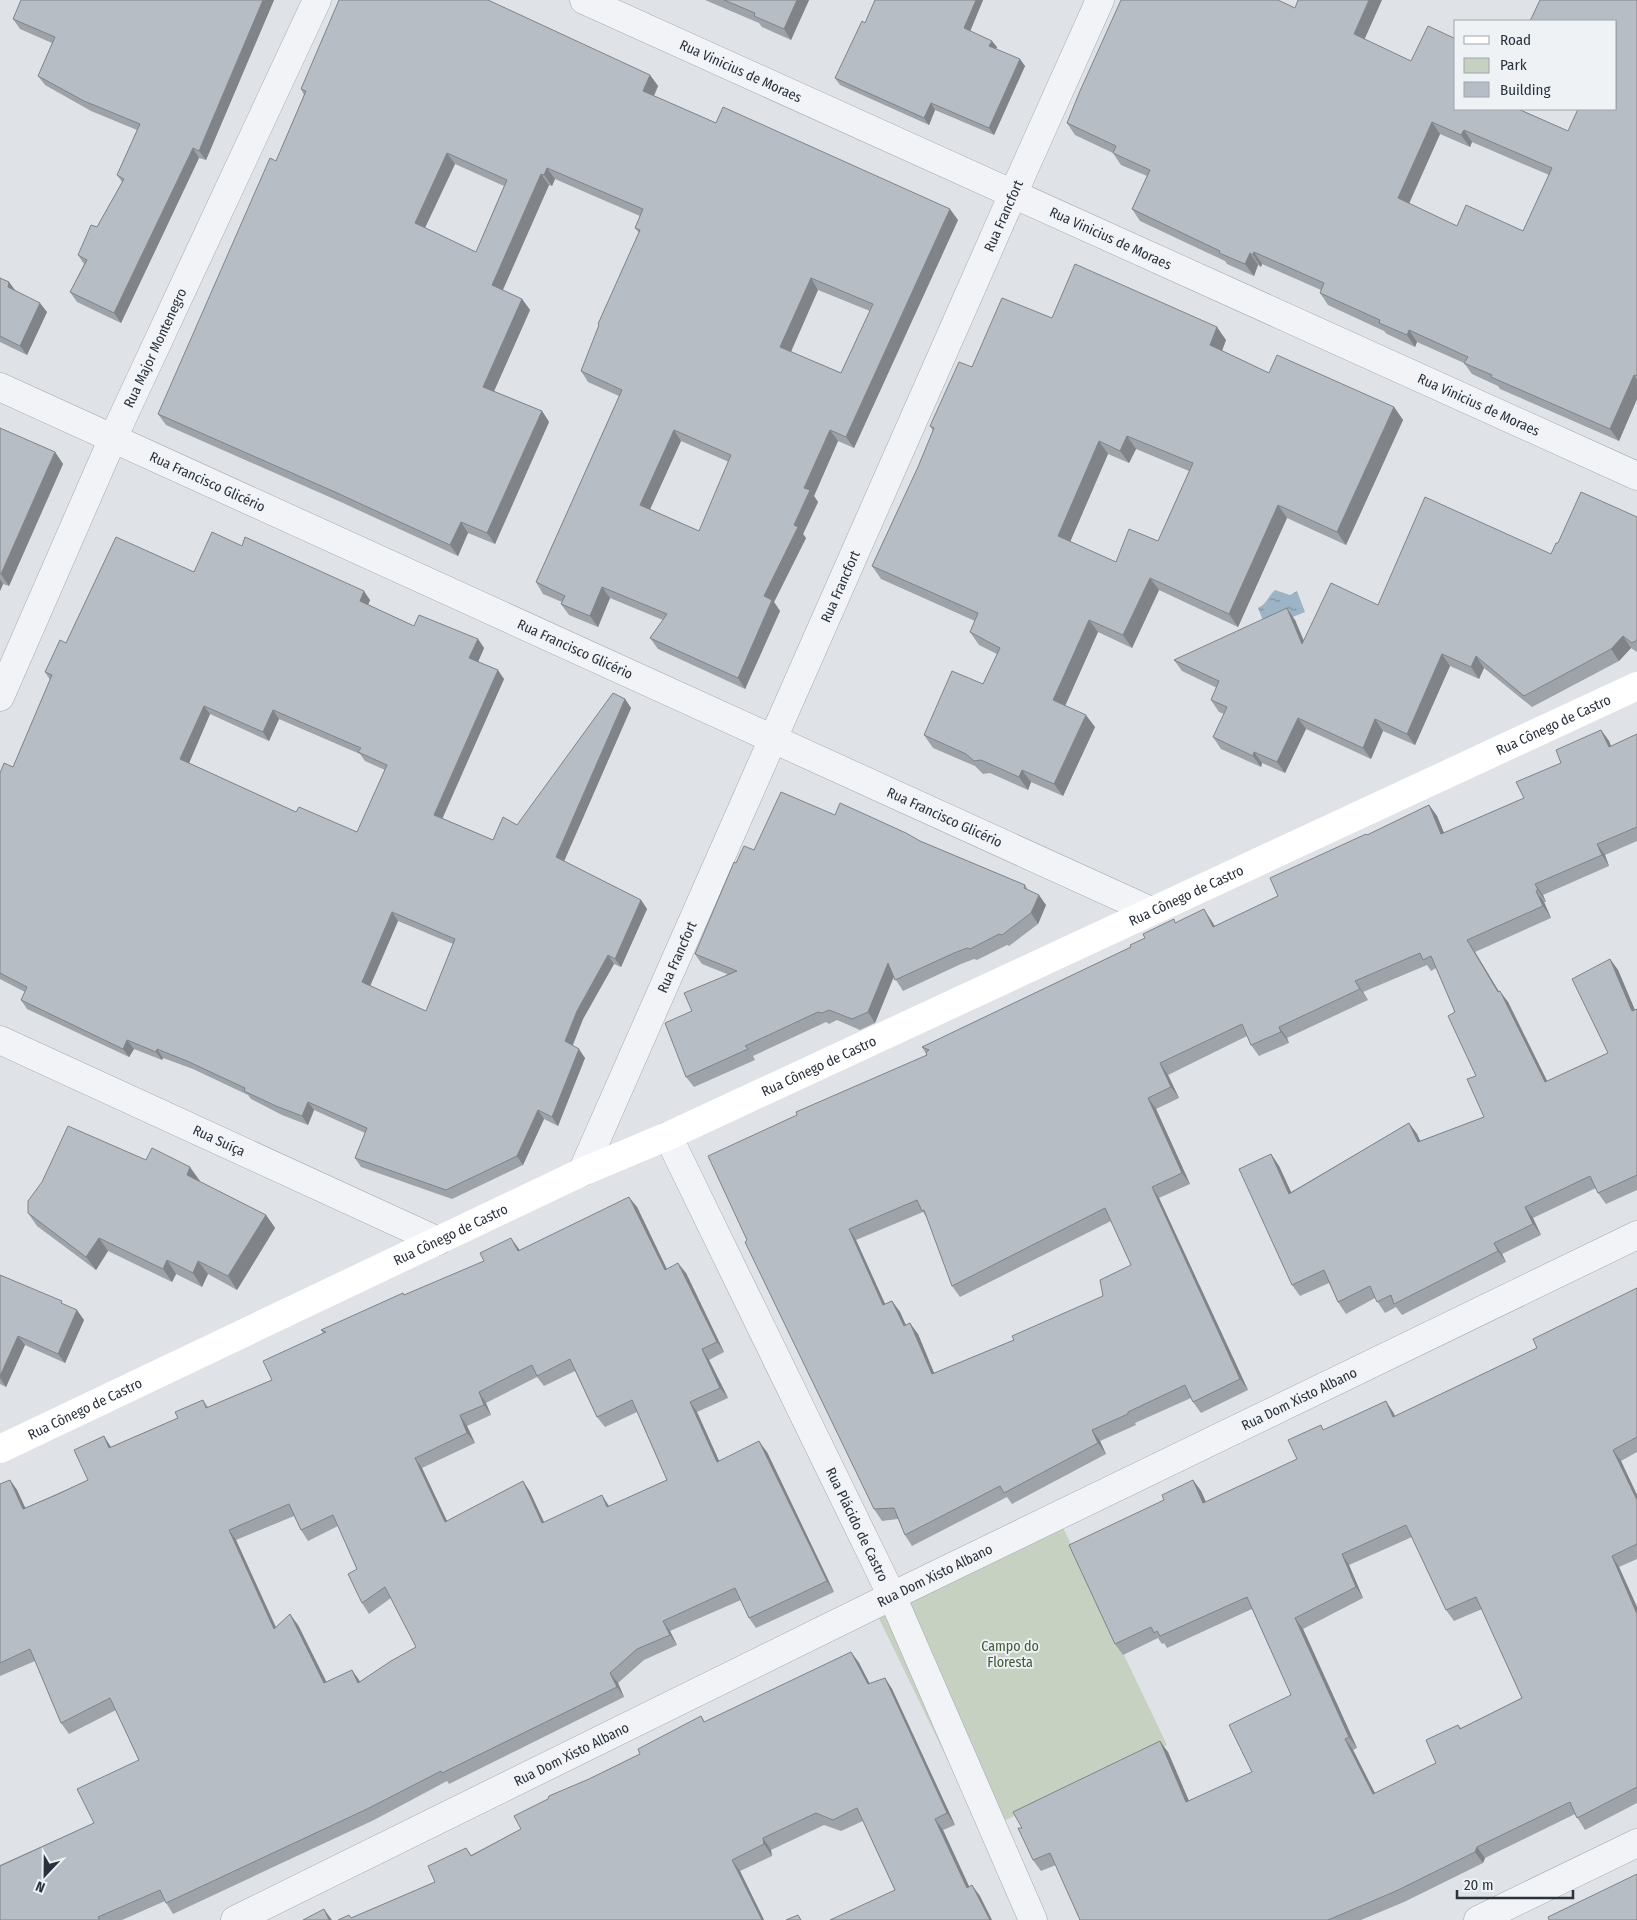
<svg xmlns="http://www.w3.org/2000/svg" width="1637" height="1920" viewBox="0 0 1637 1920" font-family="'Fira Sans Condensed',sans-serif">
<defs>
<pattern id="water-ripples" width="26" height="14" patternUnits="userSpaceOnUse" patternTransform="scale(1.25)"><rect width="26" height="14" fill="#9cb4c5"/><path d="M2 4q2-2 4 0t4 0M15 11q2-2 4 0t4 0" fill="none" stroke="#7f93a1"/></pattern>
</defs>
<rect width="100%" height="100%" fill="#dfe3e7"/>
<path fill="#c6d1c1" d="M1057,1515L1167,1745L982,1831L872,1604Z"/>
<path fill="url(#water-ripples)" d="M1275,590L1290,595L1297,591L1305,612L1266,628L1258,608C1267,604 1268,596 1275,590Z"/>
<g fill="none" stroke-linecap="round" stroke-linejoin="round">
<g stroke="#a5aab1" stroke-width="29">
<g id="minor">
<path id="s1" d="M584,0L1637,476"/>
<path id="s2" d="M0,387L1151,911"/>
<path id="s3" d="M0,697L113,438L317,0"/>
<path id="s4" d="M0,1040L438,1241"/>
<path id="s5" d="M668,1136L892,1596L1033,1920"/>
<path id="s6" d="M582,1172L1013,194L1100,0"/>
<path id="s7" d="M235,1920L892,1596L1637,1235"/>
<path d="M1478,1920L1637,1843"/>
</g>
</g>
<use href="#minor" stroke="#f1f3f6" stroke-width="28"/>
<path stroke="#fff" stroke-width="28" id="s8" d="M0,1449L582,1172L668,1136L1637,686"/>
</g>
<path fill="#9da3a9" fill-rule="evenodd" d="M274,0L206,160L199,158L121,323L77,302L70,292L84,264L78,255L97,227L122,182L117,175L137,130L91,111L45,85L38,76L52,43L20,29L13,19Z
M705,0H809L791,40L762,27L759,23Z
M875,0H983L970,31L997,47L996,49L1025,66L994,135L935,110L929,125L840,85L835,78L865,23Z
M1637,0V399L1619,441L1500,389L1498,386L1472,374L1464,363L1417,342L1415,347L1387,334L1384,331L1328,305L1320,293L1321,290L1262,264L1261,267L1258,265L1254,276L1227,264L1225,261L1140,221L1132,209L1147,176L1121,165L1113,153L1075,135L1067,123L1365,39L1456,109H1522L1521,110L1568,131ZM1440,134L1470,147L1472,142L1549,175L1523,231L1457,226L1409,204Z
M650,75L658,86L654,96L716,123L958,220L854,448L838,441L814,496L818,502L803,534L806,538L774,602L780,611L745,689L658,649L650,638L663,620L610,598L598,627L569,615L561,604L562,602L543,594L536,582L619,396L588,382L581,371L599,326L598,324L639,233L635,228L640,216L555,179L552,186L549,185L503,290L522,299L530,310L494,391L542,411L549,422L495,544L468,533L458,556L343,503L166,425L158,414L276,161L304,95L301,89ZM455,164L504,186L476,252L425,228ZM818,290L870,311L841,373L791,352ZM681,441L729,462L699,531L650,509Z
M0,278L9,282L15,290L47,312L27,355L0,342Z
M1052,318L1226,340L1222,351L1269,373L1394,407L1403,420L1346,545L1287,518L1238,627L1159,590L1132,648L1098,632L1065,705L1095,727L1063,796L1031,782L1028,790L990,773L983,774L975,766L933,748L924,735L983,684L997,654L979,645L970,632L975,621L881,579L872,566L918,467L933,431L930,426L972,367ZM1136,449L1189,471L1158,541L1116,562L1070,542L1108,454L1129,463Z
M0,428L55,452L63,464L9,586L3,584L0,591Z
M1637,517V652L1631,648L1619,661L1532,707L1484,668L1479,679L1450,666L1415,745L1383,731L1371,759L1306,729L1285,773L1262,763L1261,767L1221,749L1213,737L1224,714L1219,712L1211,700L1217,688L1182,671L1174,660L1295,620L1303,640L1378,605L1551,554L1558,543Z
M242,546L370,600L368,605L414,626L478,639L484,648L478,661L504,679L442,818L493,840L517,825L625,699L631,708L564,861L641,900L647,909L621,967L614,964L583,1019L573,1045L585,1058L558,1126L544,1119L523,1165L452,1199L361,1167L355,1158L365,1133L314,1110L308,1125L282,1115L251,1099L248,1095L193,1069L163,1058L162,1060L134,1049L129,1057L27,1009L21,1000L25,992L0,979V773L13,767L50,680L45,672L66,643ZM210,714L269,741L279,719L360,754L365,761L385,770L357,832L296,812L189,763ZM398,921L453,944L426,1011L370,986Z
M1601,730L1609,741L1611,746L1637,734V841L1605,855L1609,866L1543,895L1546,902H1544L1551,918L1475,952L1499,992L1508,1002L1547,1081L1608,1053L1610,959L1618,970L1635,1010L1637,1009V1190L1606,1204L1598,1193L1596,1188L1533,1218L1541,1235L1502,1254L1506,1262L1402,1315L1396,1307L1385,1313L1375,1298L1346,1314L1338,1302L1329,1283L1300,1296L1292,1285L1271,1154L1279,1166L1291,1192L1409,1123L1417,1134L1420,1141L1484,1117L1476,1076L1455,1012L1436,968L1431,971L1427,965L1363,992L1368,1000L1287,1038L1289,1043L1259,1056L1251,1045L1247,1036L1168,1075L1179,1098L1156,1109L1190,1184L1159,1198L1248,1390L1201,1413L1193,1402L1191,1398L1135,1423L1136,1425L1100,1441L1106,1454L1012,1504L1007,1497L912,1546L905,1535L898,1519L882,1521L874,1509L747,1240L797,1115L927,1055L922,1047L1131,947L1145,938L1176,922L1211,920L1215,926L1278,896L1367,835L1429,805L1437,816L1444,833L1524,798L1561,763ZM923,1212L927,1218L952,1286L960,1297L1111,1221L1131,1265L1103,1296L1014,1340L934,1373L918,1334L906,1325L900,1312L892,1301L885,1304L856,1240Z
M835,815L920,841L1025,885L1028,890L1046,905L1038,924L1009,946L1007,945L977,960L974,959L961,964L903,991L894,977L875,1023L860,1030L837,1020L829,1024L826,1022L753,1056L755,1060L694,1087L686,1077L692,1011L727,974L702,964L695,954L736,863L754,850Z
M146,1160L200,1181H199L266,1215L275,1228L237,1290L208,1274L202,1287L176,1274L172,1282L108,1251L96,1270L37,1226L28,1213Z
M637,1207L667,1269L686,1273L724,1352L709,1360L728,1398L697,1412L719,1461L767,1452L834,1592L756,1628L749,1618L741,1600L670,1631L677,1645L644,1660L618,1683L624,1697L449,1784L447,1781L374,1820L173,1914L165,1901L122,1920H0V1865L94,1823L139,1760L116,1710L69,1734L61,1723L35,1661L0,1676V1484L10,1480L17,1490L25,1508L88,1480L111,1447L178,1418L203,1400L208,1407L272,1380L323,1333L321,1330L404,1295L519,1249V1251ZM575,1371L597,1417L605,1427L637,1412L667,1480L609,1506L544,1522L530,1492L523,1481L447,1521L422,1468L475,1443L467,1426L491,1415L486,1403L537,1377L544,1386ZM294,1516L301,1530L308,1541L338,1526L357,1569L362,1603L369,1614L391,1598L416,1647L360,1682L352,1670L326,1682L298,1625L276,1627L236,1540Z
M0,1275L63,1304L84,1320L65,1363L25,1345L6,1387L0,1384Z
M1637,1288V1452L1621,1461L1637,1495V1559L1619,1567L1637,1607V1803L1585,1830L1575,1814L1485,1858L1483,1863L1404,1902L1361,1920H1080L1056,1865L1041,1871L1033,1860L1022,1828L1168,1752L1189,1801L1252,1772L1291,1695L1252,1609L1167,1648L1164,1643L1162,1644L1158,1638L1123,1655L1115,1644L1164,1500L1193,1480L1201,1491L1206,1502L1297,1459L1324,1430L1393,1412L1395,1416L1537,1348ZM1412,1537L1446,1610L1454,1621L1482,1609L1522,1698L1461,1728L1458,1725L1436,1763L1375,1793L1353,1750L1357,1748L1303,1629L1363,1598L1349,1565Z
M851,1652L859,1663L870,1684L885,1678L892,1689L955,1825L943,1830L969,1887L980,1896L895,1890L863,1821L841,1831L824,1825L771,1850L772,1856L740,1871L764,1920H338L352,1918L435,1882L466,1848L471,1855L521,1829L589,1779L640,1754L701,1716L705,1722Z"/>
<path fill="#808489" d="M263,0H274L206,160L199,151Z
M797,0H809L791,40L784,29Z
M976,0H983L969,34L964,28Z
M1369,0H1382L1362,45L1354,34Z
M992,41L997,47L994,53L989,46Z
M1020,59L1025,66L994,135L989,128Z
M650,75L658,86L651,102L643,91Z
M931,103L935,110L929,125L924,118Z
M1432,122L1440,134L1406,210L1398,198Z
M1464,130L1472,142L1470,147L1461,135Z
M193,148L199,158L121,323L114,313Z
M447,153L455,164L422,234L415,223Z
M547,168L555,179L552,186L544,175Z
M541,174L549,185L500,296L492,285Z
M950,209L958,220L854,448L846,437Z
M1254,252L1262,264L1261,267L1253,255Z
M1250,253L1258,265L1254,276L1245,264Z
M811,278L818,290L788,358L780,347Z
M9,282L16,292L8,287Z
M522,299L530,310L491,398L483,387Z
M40,303L47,312L27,355L20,346Z
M1217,327L1226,340L1219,358L1210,345Z
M1409,330L1417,342L1415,347L1407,335Z
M1634,375L1637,380V399L1619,441L1610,429Z
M1394,407L1403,420L1346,545L1337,532Z
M542,411L549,422L495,544L487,533Z
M674,430L681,441L647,516L640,505Z
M830,430L838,441L814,496L818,502L803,534L806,538L774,602L780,611L745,689L738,678L764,596L794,525L804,488Z
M1127,436L1136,449L1129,463L1120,451Z
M1099,441L1108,454L1067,549L1058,536Z
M55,452L63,464L9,586L1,574Z
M1278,505L1287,518L1238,627L1229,614Z
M461,522L468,533L458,556L450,545Z
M1150,578L1159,590L1132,648L1123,635Z
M0,579L3,584L0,591Z
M602,587L610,598L598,627L590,616Z
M364,591L370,600L366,610L360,601Z
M1287,608L1295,620L1310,655L1302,644Z
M1089,620L1098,632L1062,713L1053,700Z
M1623,636L1631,648L1619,661L1611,649Z
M478,639L484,648L476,667L469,658Z
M1442,654L1450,666L1415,745L1407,734Z
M1476,656L1484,668L1479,679L1471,667Z
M498,670L504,679L440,824L434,815Z
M625,699L631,708L562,866L556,857Z
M204,706L210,714L187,768L180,759Z
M273,710L279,719L269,741L263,732Z
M1086,715L1095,727L1063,796L1054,784Z
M1298,718L1306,729L1285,773L1277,762Z
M1375,719L1383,731L1371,759L1363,748Z
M1601,730L1609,741L1616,759L1609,747Z
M1254,752L1262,763L1261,767L1253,756Z
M1022,770L1031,782L1028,790L1019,777Z
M1429,805L1437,816L1449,845L1441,834Z
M1597,844L1605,855L1609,866L1602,855Z
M1535,884L1543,895L1546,902L1538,890Z
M1536,891L1544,902L1551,918L1543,906Z
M1039,895L1046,905L1038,924L1031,913Z
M641,900L647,909L621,967L615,959Z
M1204,909L1211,920L1221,938L1213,927Z
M392,912L398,921L368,991L362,982Z
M1467,940L1475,952L1506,1003L1498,992Z
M608,955L614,964L583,1019L571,1049L565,1041L577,1011Z
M1610,959L1618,970L1637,1015L1632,1011Z
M888,963L895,973L875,1023L868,1012Z
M1355,981L1363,992L1368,1000L1360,989Z
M1500,991L1508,1002L1553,1093L1545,1082Z
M1279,1027L1287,1038L1289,1043L1281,1032Z
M127,1040L134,1049L129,1057L123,1049Z
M157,1049L163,1058L162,1060L156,1052Z
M579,1049L585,1058L558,1126L552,1117Z
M1160,1063L1168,1075L1179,1098L1171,1087Z
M1148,1098L1156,1109L1190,1184L1182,1173Z
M308,1102L314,1110L308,1125L302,1116Z
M538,1110L544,1119L523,1165L517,1156Z
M1409,1123L1417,1134L1426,1153L1418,1142Z
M1271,1154L1279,1166L1297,1205L1289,1194Z
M190,1167L200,1181L196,1189L187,1175Z
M1152,1187L1159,1198L1248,1390L1240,1379Z
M629,1197L637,1207L672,1280L665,1270Z
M1525,1207L1533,1218L1541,1235L1533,1224Z
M266,1215L275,1228L237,1290L228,1276Z
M849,1229L856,1240L891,1317L883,1305Z
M99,1238L108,1251L96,1270L86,1257Z
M511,1238L519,1249L525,1262L518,1251Z
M1494,1243L1502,1254L1506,1262L1498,1251Z
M167,1260L176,1274L172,1282L163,1269Z
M198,1261L208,1274L202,1287L193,1273Z
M678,1263L686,1273L724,1352L717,1342Z
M892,1301L900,1312L911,1337L904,1326Z
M77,1310L84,1320L65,1363L58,1354Z
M910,1323L918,1334L939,1385L932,1374Z
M18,1336L25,1345L6,1387L0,1378V1376Z
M702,1349L709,1360L728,1398L720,1388Z
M479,1392L486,1403L491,1415L484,1405Z
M1386,1401L1393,1412L1401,1429L1393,1417Z
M690,1402L697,1412L724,1472L717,1462Z
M460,1415L467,1426L475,1443L467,1433Z
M1092,1430L1100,1441L1106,1454L1098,1443Z
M104,1436L111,1447L109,1448Z
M759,1441L767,1452L834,1592L827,1581Z
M1613,1450L1621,1461L1637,1495V1500Z
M415,1458L422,1468L452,1532L445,1522Z
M10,1480L17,1490L31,1520L23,1509Z
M1193,1480L1201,1491L1211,1514L1203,1503Z
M523,1481L530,1492L549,1533L542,1523Z
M602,1495L609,1506L607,1507Z
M229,1530L236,1540L281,1639L274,1629Z
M1342,1554L1349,1565L1363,1598L1356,1587Z
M1612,1556L1619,1567L1637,1607V1614Z
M290,1614L298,1625L332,1693L324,1683Z
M1295,1618L1303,1629L1357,1748L1349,1737Z
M663,1621L670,1631L677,1645L670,1635Z
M851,1652L859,1663L876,1696L868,1684Z
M352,1670L359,1680L366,1694L358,1683Z
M610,1673L618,1683L624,1697L617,1687Z
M885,1678L892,1689L955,1825L947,1813Z
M1345,1739L1353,1750L1381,1805L1373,1794Z
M1160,1741L1168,1752L1194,1813L1186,1802Z
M935,1819L943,1830L975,1899L967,1888Z
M763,1838L771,1850L772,1856L764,1844Z
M1477,1847L1485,1858L1483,1863L1475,1852Z
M732,1860L740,1871L764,1920H762Z
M972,1885L980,1896L992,1920H990Z
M324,1909L332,1920H329Z"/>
<path fill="#b7bdc4" stroke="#808489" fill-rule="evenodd" d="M21,0H263L199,151L193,148L114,313L70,292L87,260L78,255L91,225L97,227L124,179L117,175L140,124L84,101L38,76L55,37L13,19Z
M339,0H488L650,75L643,91L716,123L723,107L950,209L846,437L830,430L804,488L810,490L794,525L798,527L764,596L772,600L738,678L650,638L667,614L602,587L590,616L561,604L565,596L536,582L622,390L581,371L599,325L598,324L640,230L635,228L643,209L547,168L544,175L541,174L492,285L522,299L483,387L542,411L487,533L461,522L450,545L335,492L158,414L270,158L276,161L306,91L301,89ZM447,153L507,180L476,252L415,223ZM811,278L873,304L841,373L780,347ZM674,430L731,455L699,531L640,505Z
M724,0H797L784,29L754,16L755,13Z
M875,0H976L964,28L992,41L989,46L1020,59L989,128L931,103L924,118L835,78L862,21L865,23Z
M1121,0H1278L1295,8L1298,0H1369L1354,34L1411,61L1428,26L1456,39V109H1518L1568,131L1578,109H1616V21H1530L1540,0H1637V374L1636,376L1634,375L1610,429L1491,377L1492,375L1464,363L1468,357L1409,330L1407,335L1379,323L1380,320L1320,293L1324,283L1254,252L1253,255L1250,253L1245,264L1219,253L1220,251L1132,209L1150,170L1113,153L1116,146L1067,123L1080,91ZM1432,122L1461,135L1464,130L1552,168L1523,231L1466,205L1457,226L1398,198Z
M1075,264L1217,327L1210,345L1269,373L1277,355L1394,407L1337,532L1278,505L1229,614L1150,578L1123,635L1089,620L1053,700L1086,715L1054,784L1022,770L1019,777L981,760L974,761L966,754L924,735L952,671L983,684L1000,648L970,632L978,613L872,566L918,467L934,428L930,426L959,362L972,367L1002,298L1052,318ZM1127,436L1193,463L1158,541L1129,529L1116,562L1058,536L1099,441L1120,451Z
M0,278L9,282L8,287L40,303L20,346L0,336Z
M0,428L55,452L1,574H0Z
M1581,492L1637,517V640L1632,643L1623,636L1611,649L1524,696L1476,656L1471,667L1442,654L1407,734L1375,719L1363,748L1298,718L1277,762L1254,752L1253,756L1213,737L1227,707L1211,700L1219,681L1174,660L1287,608L1302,644L1331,583L1378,605L1425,497L1551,554L1556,543H1558Z
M212,532L242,546L245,537L364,591L360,601L414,626L419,615L478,639L469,658L498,670L434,815L493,840L503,817L517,825L613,693L625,699L556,857L641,900L615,959L608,955L577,1011L565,1041L579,1049L552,1117L538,1110L517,1156L446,1190L355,1158L367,1128L308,1102L302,1116L276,1106L244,1091L245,1088L187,1061L157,1049L156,1052L127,1040L123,1049L21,1000L27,987L0,973V773L4,763L13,767L52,675L45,672L60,640L66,643L116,537L194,572ZM204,706L263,732L273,710L361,748L358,752L387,765L357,832L299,807L296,812L180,759ZM392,912L455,939L426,1011L362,982Z
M1601,730L1609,747L1637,734V827L1597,844L1602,855L1535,884L1538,890L1536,891L1543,906L1467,940L1498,992L1500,991L1545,1082L1608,1053L1572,979L1610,959L1632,1011L1637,1009V1175L1598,1193L1590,1176L1525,1207L1533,1224L1494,1243L1498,1251L1394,1304L1391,1295L1377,1302L1370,1286L1338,1302L1324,1270L1292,1285L1239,1169L1271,1154L1289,1194L1409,1123L1418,1142L1484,1117L1467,1079L1476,1076L1448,1016L1455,1012L1431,956L1423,960L1420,953L1355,981L1360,989L1279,1027L1281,1032L1251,1045L1242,1024L1160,1063L1171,1087L1148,1098L1182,1173L1152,1187L1240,1379L1193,1402L1185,1385L1128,1412V1414L1092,1430L1098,1443L1004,1493L1000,1486L905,1535L894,1508L874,1509L745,1242L747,1240L708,1156L797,1115L796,1112L927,1055L926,1052L929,1050L922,1047L1131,947L1130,945L1145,938L1143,934L1174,919L1175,923L1204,909L1213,927L1278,896L1270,878L1366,834L1367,835L1429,805L1441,834L1524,798L1516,782L1561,763L1556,750ZM917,1200L922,1211L924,1210L952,1286L1105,1208L1131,1265L1100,1280L1103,1296L1012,1336L1014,1340L932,1374L910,1323L904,1326L892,1301L883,1305L849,1229Z
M781,792L835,815L840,803L906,833L920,841L1025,885L1024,888L1039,895L1031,913L1002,935L999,934L970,949L967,948L954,953L895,980L888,963L868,1012L852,1019L829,1010L822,1013L818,1012L745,1046L748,1049L686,1077L665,1023L692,1011L684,993L737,971L695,954L734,862L736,863L744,846L754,850Z
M68,1126L146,1160L152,1148L190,1167L187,1175L266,1215L228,1276L198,1261L193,1273L167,1260L163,1269L99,1238L86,1257L28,1213V1201L42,1182Z
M629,1197L665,1270L678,1263L717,1342L702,1349L720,1388L690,1402L717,1462L759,1441L827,1581L749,1618L735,1588L663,1621L670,1635L637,1649L610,1673L617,1687L442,1773L441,1771L367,1809L166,1903L160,1890L98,1917L100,1920H0V1866L94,1823L77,1789L139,1760L110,1698L61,1723L30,1649L0,1663V1484L10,1480L23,1509L56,1495L88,1480L74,1450L104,1436L109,1448L178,1418L175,1412L203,1400L206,1408L272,1380L263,1361L326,1332L321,1330L403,1293L404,1295L484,1261L480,1253L511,1238L518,1251ZM570,1359L597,1417L632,1400L667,1480L607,1507L602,1495L542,1523L523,1481L445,1522L415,1458L467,1433L460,1415L484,1405L479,1392L532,1365L537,1376ZM289,1504L301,1530L333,1515L357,1569L348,1574L362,1603L385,1587L416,1647L391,1661L358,1683L352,1670L324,1683L290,1614L274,1629L229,1530Z
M0,1275L62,1301L61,1303L77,1310L58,1354L18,1336L0,1376Z
M1637,1288V1437L1613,1450L1637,1500V1544L1612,1556L1637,1614V1787L1577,1818L1570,1802L1477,1847L1475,1852L1396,1891L1328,1920H1080L1050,1853L1033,1860L1018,1828H1022L1013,1812L1160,1741L1186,1802L1252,1772L1229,1725L1291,1695L1247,1597L1160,1636L1157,1631L1154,1633L1151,1627L1115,1644L1069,1545L1164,1500L1162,1495L1193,1480L1203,1503L1297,1459L1288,1440L1321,1425L1323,1430L1386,1401L1393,1417L1537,1348L1533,1339ZM1406,1525L1446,1610L1476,1597L1522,1698L1460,1729L1458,1725L1426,1740L1436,1763L1373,1794L1345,1739L1349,1737L1295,1618L1356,1587L1342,1554Z
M851,1652L868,1684L885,1678L947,1813L935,1819L967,1888L972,1885L990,1920H830L895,1890L857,1808L833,1820L816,1813L763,1838L764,1844L732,1860L762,1920H338L349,1915L351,1918L435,1882L428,1866L466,1848L471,1856L521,1829L514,1816L548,1799L549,1796L589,1779L640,1754L638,1749L701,1716L704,1722Z
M1637,1874V1920H1549L1548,1917Z
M324,1909L329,1920H303Z
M798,1915L801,1920H786Z"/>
<g text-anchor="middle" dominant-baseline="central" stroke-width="4" stroke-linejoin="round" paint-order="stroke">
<g font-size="14" fill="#29323d" stroke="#eef2f5">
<text stroke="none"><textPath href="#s1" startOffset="172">Rua Vinicius de Moraes</textPath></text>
<text stroke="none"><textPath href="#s6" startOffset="1045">Rua Francfort</textPath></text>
<text stroke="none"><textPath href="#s1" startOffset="578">Rua Vinicius de Moraes</textPath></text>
<text stroke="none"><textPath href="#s3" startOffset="382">Rua Major Montenegro</textPath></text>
<text stroke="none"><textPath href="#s1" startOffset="982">Rua Vinicius de Moraes</textPath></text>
<text stroke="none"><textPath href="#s2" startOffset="228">Rua Francisco Glicério</textPath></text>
<text stroke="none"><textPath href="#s6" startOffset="640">Rua Francfort</textPath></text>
<text stroke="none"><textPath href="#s2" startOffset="632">Rua Francisco Glicério</textPath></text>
<text stroke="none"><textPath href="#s8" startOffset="1714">Rua Cônego de Castro</textPath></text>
<text stroke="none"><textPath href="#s2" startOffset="1038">Rua Francisco Glicério</textPath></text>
<text stroke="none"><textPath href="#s8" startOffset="1309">Rua Cônego de Castro</textPath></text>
<text stroke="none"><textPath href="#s6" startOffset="235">Rua Francfort</textPath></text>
<text stroke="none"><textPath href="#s8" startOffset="904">Rua Cônego de Castro</textPath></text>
<text stroke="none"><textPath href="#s4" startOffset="241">Rua Suíça</textPath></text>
<text stroke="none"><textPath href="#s8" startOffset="499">Rua Cônego de Castro</textPath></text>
<text stroke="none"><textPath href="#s7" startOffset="1185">Rua Dom Xisto Albano</textPath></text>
<text stroke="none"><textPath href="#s8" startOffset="94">Rua Cônego de Castro</textPath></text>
<text stroke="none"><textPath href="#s5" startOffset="432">Rua Plácido de Castro</textPath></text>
<text stroke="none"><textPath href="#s7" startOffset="780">Rua Dom Xisto Albano</textPath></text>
<text stroke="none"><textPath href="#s7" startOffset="375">Rua Dom Xisto Albano</textPath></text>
</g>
<g font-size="14" fill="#415837" stroke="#eef2f5">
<text x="1010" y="1646">Campo do<tspan x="1010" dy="16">Floresta</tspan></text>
</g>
</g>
<rect x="1454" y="20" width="162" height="90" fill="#eef2f5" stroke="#9fa5ab"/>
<rect x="1464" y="36" width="25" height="8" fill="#ffffff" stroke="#9fa5ab"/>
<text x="1500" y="45" font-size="15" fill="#29323d">Road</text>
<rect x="1464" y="58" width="25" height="15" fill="#c6d1c1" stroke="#9fa5ab"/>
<text x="1500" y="70" font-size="15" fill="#29323d">Park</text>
<rect x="1464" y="82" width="25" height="15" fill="#b7bdc4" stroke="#9fa5ab"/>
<text x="1500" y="95" font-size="15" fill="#29323d">Building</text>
<g transform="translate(45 1875) rotate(202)" stroke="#eef2f5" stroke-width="4" paint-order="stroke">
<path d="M0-4L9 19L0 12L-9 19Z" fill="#29323d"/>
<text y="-8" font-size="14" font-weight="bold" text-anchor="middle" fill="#29323d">N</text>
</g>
<path d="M1457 1890v8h116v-8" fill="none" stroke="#29323d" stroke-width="2.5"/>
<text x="1464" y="1890" font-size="15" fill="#29323d" stroke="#eef2f5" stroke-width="4" paint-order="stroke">20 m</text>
</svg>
